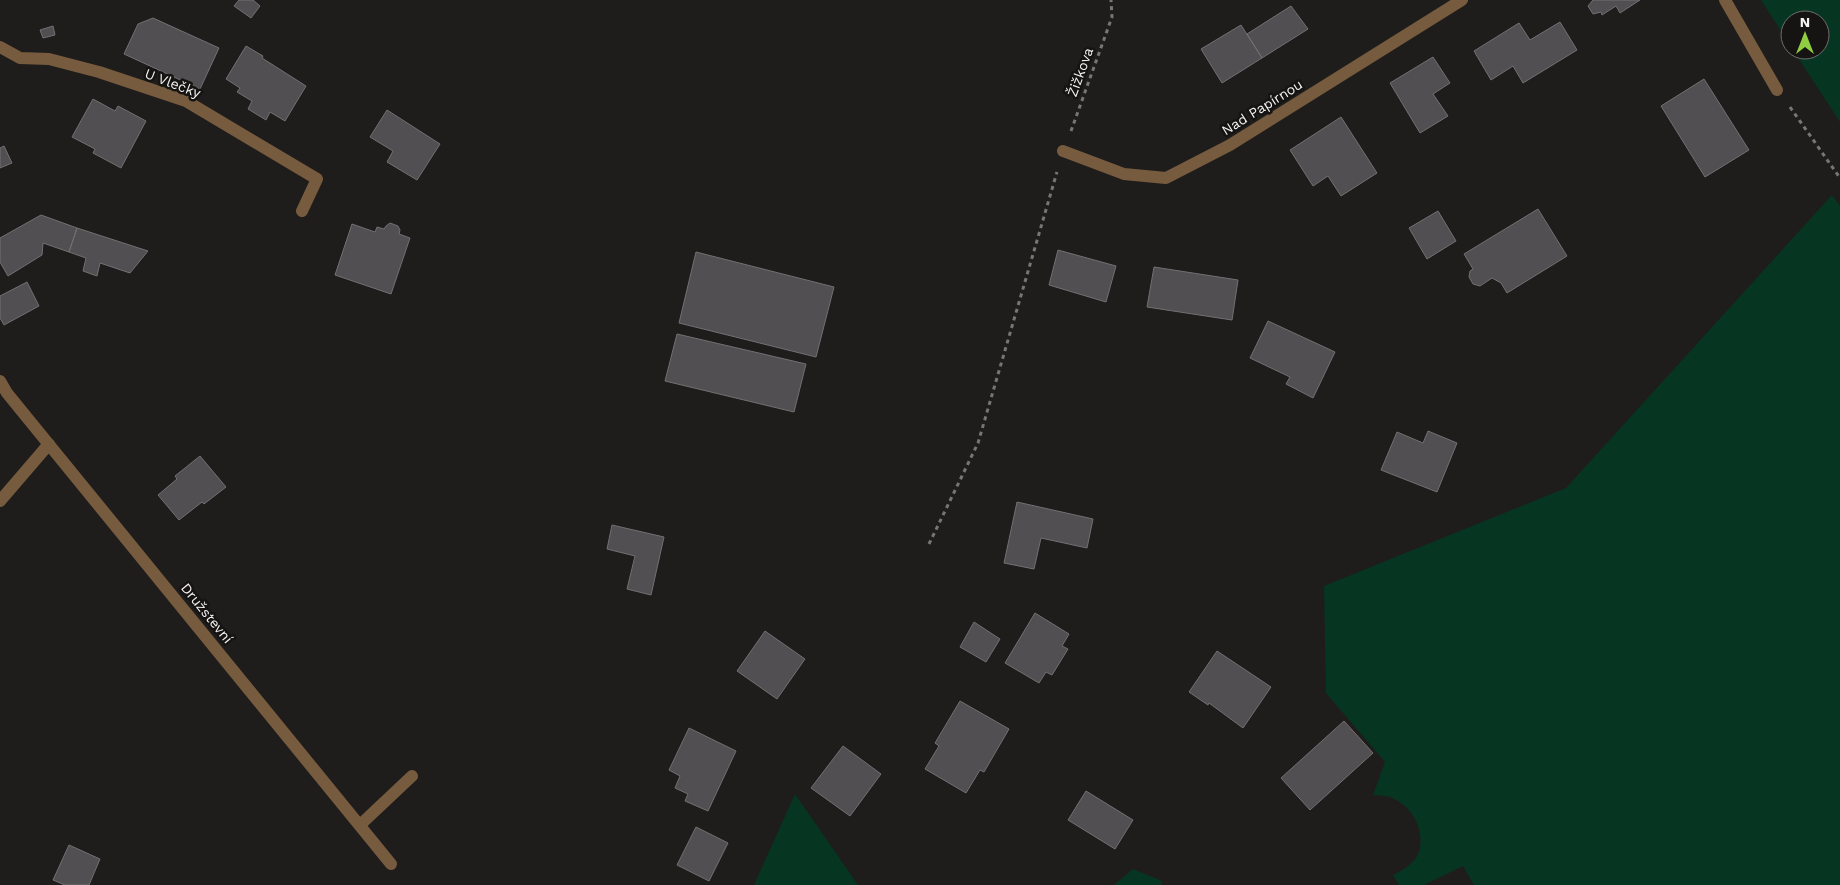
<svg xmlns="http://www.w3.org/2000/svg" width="1840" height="885" viewBox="0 0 1840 885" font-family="'Work Sans',sans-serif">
<rect width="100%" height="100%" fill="#1f1d1b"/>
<path fill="#063621" d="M1761,0H1840V122L1793,50H1820V20H1790V45Z
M1832,195L1840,206V885H1474L1463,866L1424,885H1399L1393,875C1402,871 1416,862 1419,852C1425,830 1413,807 1392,798C1387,795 1379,796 1373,795L1385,762L1326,693L1324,586L1566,488Z
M795,794L858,885H754Z
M1133,869L1162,881L1161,885H1114Z"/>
<path fill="#514f51" stroke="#737073" d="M239,0H253L260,6L251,18L234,6Z
M1593,0H1640L1620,13L1616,6L1602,15L1601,12L1593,14L1588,6Z
M1291,6L1308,29L1262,58L1247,34Z
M153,18L219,48L200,89L124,54L138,24Z
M1560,22L1577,50L1523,83L1513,66L1491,80L1474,51L1519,23L1530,40Z
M1241,25L1262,58L1222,83L1201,49Z
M53,26L55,35L43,38L40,30Z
M246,46L263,56L262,58L306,86L285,121L270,112L266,120L248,109L252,101L237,92L240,88L226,79Z
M1433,57L1450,83L1433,94L1448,116L1420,133L1390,83Z
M1704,79L1749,150L1705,177L1661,106Z
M93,99L115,111L118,106L146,121L121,168L93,153L95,149L72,137Z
M387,110L440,144L417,180L387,162L393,151L370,137Z
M1341,117L1377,173L1341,196L1328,176L1313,186L1290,150Z
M4,146L12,163L0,168V148Z
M1538,209L1567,256L1507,293L1501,283L1492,278L1480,286L1473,284L1469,277L1470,271L1473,269L1464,254Z
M1438,211L1456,241L1427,259L1409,228Z
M41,215L77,228L69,252L43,243L42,255L8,276L0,262V238Z
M390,223L398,226L400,230L399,234L410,238L391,294L335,275L352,224L375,232L377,227L384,229L386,226Z
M77,228L148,251L130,273L100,263L97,276L83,271L86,258L69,252Z
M1058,250L1116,266L1106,302L1049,285Z
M696,252L834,287L816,357L679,323Z
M1154,267L1238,280L1232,320L1147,307Z
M27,282L39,306L4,325L0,318V296Z
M1268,321L1335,352L1313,398L1286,384L1290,377L1250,358Z
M677,334L806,364L794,412L665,381Z
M1428,431L1457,443L1437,492L1381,470L1397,432L1423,443Z
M200,456L226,487L204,504L202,502L179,520L158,495L177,479L175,476Z
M1017,502L1093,519L1087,548L1041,538L1034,569L1004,563Z
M612,525L664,537L651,595L627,589L635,556L607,549Z
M1035,613L1069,634L1062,646L1068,649L1052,675L1046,672L1039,683L1005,663Z
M974,622L1000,639L986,662L960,647Z
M765,631L805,659L777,699L737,671Z
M1217,651L1271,687L1243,728L1209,703L1208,705L1189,692Z
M960,701L1009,729L984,772L980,770L966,793L925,769L939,746L935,743Z
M1344,721L1373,753L1310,810L1281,778Z
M689,728L736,751L708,811L685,801L688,794L675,788L680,776L669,770Z
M843,746L881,774L850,816L811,788Z
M1086,791L1133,820L1115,849L1068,820Z
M696,827L728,843L709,881L677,865Z
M69,845L100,859L89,885H65L53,880Z"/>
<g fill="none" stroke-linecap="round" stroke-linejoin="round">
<path stroke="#777674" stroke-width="3" stroke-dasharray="4 4" stroke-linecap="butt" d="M1790,107L1840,178
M1071,131L1112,17L1111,0
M929,544L978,443L1057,172"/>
<path stroke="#775b3f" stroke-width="12" d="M1725,0L1777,90
M0,47L20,58L49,59L99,72L186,101L317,179L302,211
M1063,151L1124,174L1166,178L1230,145L1462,0
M0,381L7,393L391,864
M0,501L49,444
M360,825L412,776"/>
</g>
<g text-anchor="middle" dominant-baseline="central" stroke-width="5" stroke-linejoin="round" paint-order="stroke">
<g font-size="14" fill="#f4f3f2" stroke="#161412">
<text transform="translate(1080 72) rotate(-70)">Žižkova</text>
<text transform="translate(173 83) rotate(21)">U Vlečky</text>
<text transform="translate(1262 107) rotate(-32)">Nad Papírnou</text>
<text transform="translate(207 613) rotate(51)">Družstevní</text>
</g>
</g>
<g transform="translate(1805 35)"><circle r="24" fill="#161412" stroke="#6f6d6c"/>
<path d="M0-4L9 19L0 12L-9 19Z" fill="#8fcd41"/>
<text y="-8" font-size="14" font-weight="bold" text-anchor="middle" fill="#f4f3f2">N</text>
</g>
</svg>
